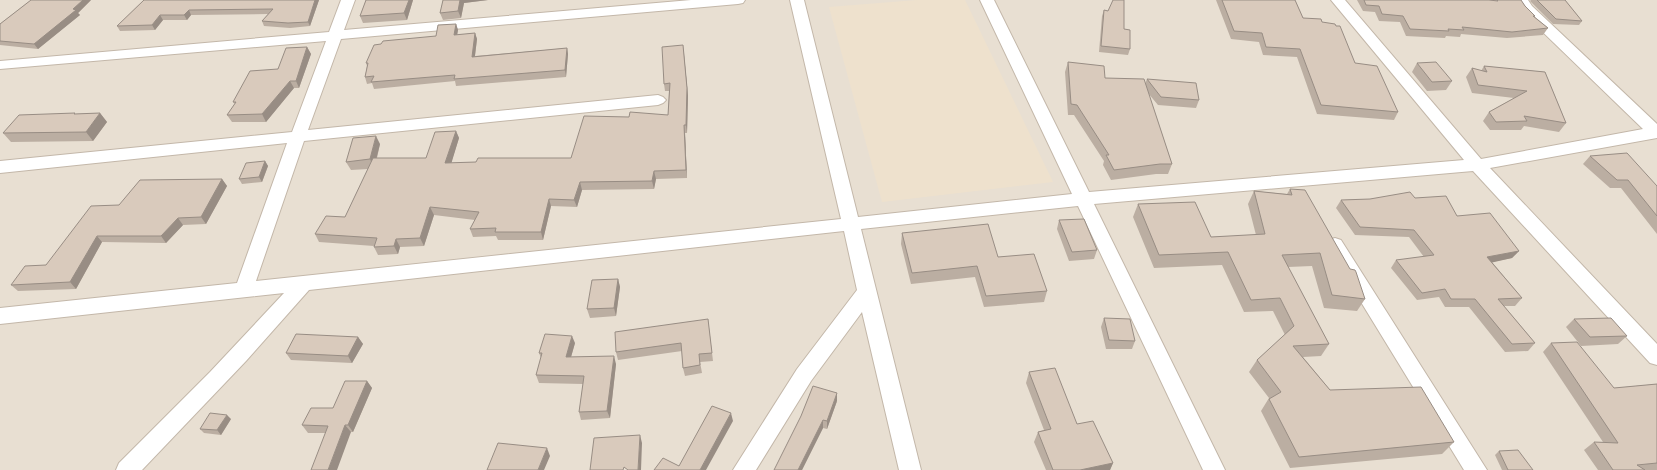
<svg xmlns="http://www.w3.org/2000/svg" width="1657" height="470" viewBox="0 0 1657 470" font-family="Manrope,sans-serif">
<rect width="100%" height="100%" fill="#f4ede4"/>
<path fill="#e8dfd2" d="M0,0H1657V470H0Z"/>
<path fill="#eee1cd" d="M917,0H965L1053,182L882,202L829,7Z"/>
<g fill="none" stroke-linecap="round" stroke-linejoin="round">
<g stroke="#c3b7a9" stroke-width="2">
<path id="street" d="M341,0H355L344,30L691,0H745L743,3L738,4L341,39L308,130L658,95L663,97L666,100L663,103L658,105L304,141L256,281L841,219L790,0H804L858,217L1072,194L980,0H994L1089,192L1464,160L1331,0H1345L1481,159L1643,129L1522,12L1514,0H1528L1532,6L1657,124V138L1490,168L1657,344V365L1650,363L1473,171L1094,204L1225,470H1203L1078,206L861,229L921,470H899L862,312L811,381L756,470H733L797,369L857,290L844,231L309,290L246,361L142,470H116L119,463L210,372L284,293L0,324V308L237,283L287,143L0,173V161L292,132L326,41L0,69V61L329,32Z
M1335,238L1341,240L1487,470H1464L1326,245L1329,240Z"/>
</g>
<use href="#street" fill="#fff" fill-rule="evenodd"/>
</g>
<path fill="#bbaea2" d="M31,0H91L78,13L80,15L38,49L0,45V24Z
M144,0H319L310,26L290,28L264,26L262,21L268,14L191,15L187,20H163L155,30L120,31L117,26Z
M366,0H413L407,20L363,23L360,16Z
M443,0H488L464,3L461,18L443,20L440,13Z
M1216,0H1295L1303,18L1322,22L1355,63L1398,112L1394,120L1317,114L1297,57L1263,55L1259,42L1231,39Z
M1357,0H1521L1525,6L1535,16V17L1548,28L1543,35L1507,38L1461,34L1460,37L1446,36L1445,38L1406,36L1400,22L1379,21L1375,12L1363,11Z
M1531,0H1565L1582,21L1579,25L1553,24L1530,1Z
M1104,10L1124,29L1130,49L1128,55L1099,52L1102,16Z
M456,24L458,30L457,35L475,33L477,39L475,56L567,48L568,54L566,77L456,86L455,81L374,89L372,83L367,84L365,77L367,66L366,63L436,36Z
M307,47L311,54L299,88H294L266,122H232L227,115L235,104L233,102Z
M684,53L688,96L687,133H685L687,178L656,179L654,189L582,190L577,207L551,206L543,240H498L496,236L473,237L470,229L475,220L434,215L424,246L400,247L398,254L378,255L374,247V246L319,242L315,234L345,217L368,169L351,170L346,162L380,144L377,158H426L456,131L459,138L451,163L571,158L629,117L668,115L669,91H665L664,84Z
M1068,62L1105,78L1145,84L1147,79L1199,100L1196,108L1158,105L1148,93L1172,164L1168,174H1156L1111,180L1103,165L1104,161L1074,115H1068L1065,72Z
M1417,63L1452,81L1446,90L1427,91L1412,72Z
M1484,66L1545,72L1566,123L1559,132L1524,126L1521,130H1490L1483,121L1489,112L1514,98L1472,93L1466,77L1472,68L1481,71Z
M100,113L107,122L93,141L11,142L3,133L76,114Z
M1590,156L1657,186V234L1621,188H1610L1583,164Z
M265,161L268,166L262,182L242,184L239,179Z
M222,179L227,186L206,224L183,225L166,243L102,242L76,289L18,291L11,285L46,265L119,205Z
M1290,189L1365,299L1357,311L1324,308L1312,266L1288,267L1329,344L1321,356L1303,357L1330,390L1454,442L1442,454L1290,468L1261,411L1269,398L1249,372L1257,360L1285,335L1273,311L1244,312L1222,265L1154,268L1133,217L1138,204L1211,237L1256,235L1248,204L1254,191L1287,194Z
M1415,198L1457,216L1519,251L1512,258L1492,262L1522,298L1515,306H1504L1535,343L1528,351L1505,352L1469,307H1445L1439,297L1417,300L1391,268L1396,260L1424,257L1409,237L1355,235L1336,208L1341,200Z
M1059,220L1097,250L1094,259L1069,261L1057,229Z
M902,233L998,257L1047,291L1044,302L984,307L975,277L911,284L901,244Z
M618,279L620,287L616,316L590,318L587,309Z
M1104,318L1135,341L1132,349H1106L1101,327Z
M708,319L713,361L700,362L702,373L685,376L683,368L682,351L618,360L616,352Z
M1574,319L1627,336L1618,344L1581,346L1566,327Z
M358,337L363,344L352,363L291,360L286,353Z
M575,343L571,357L616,364L610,418L581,420L579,412L583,384L539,383L536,375L541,358L539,353Z
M1551,343L1614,388L1657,384V470H1598L1584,450L1594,442H1603L1543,352Z
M1029,372L1113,463L1110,470H1046L1034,442L1038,432L1044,430L1026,383Z
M367,381L372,388L353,432L325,433H308L302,425L333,408Z
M837,401L827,429L823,428L802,470H774Z
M231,419L221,435L204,433L200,429Z
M1499,451L1533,470H1502L1495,455Z"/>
<path fill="#988d84" d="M83,0H91L78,13L80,15L38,49L34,44L73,9Z
M315,0H319L310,26L308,22Z
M409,0H413L407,20L404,13Z
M460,0H488L464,3L461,18L458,11Z
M189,10L191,15L187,20L184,15Z
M160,15L163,20L155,30L152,25Z
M456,24L458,30L456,41L454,35Z
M475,33L477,39L474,63L472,57Z
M683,45L688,96L687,133L686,125Z
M307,47L311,54L299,88L296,81Z
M567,48L568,54L566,77L565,70Z
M290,81L294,88L266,122L262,114Z
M100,113L107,122L93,141L86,132Z
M684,125L685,133L687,178L686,170Z
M456,131L459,138L449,171L445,163Z
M376,136L380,144L374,168L370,159Z
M265,161L268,166L262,182L259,177Z
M654,171L656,179L654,189L652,181Z
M222,179L227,186L206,224L201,217Z
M580,182L582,190L577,207L574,200Z
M549,199L551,206L543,240L541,232Z
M430,207L434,215L424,246L420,238Z
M178,218L183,225L166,243L161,236Z
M97,236L102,242L76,289L70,282Z
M396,239L400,247L398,254L394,246Z
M1519,251L1512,258L1481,265L1487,257Z
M618,279L620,287L616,316L614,308Z
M572,336L575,343L569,364L566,357Z
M358,337L363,344L352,363L348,356Z
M614,356L616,364L610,418L607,411Z
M367,381L372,388L353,432L348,425Z
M837,393V401L827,429V421Z
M731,413L733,421L706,470H700Z
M227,415L231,419L221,435L217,430Z
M823,420V428L802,470H798Z
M345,425L351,432L337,470H328Z
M640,435L642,443L641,470H638Z
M547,448L550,456L544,470H538Z
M1113,463L1110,470H1080Z"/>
<path fill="#d9cabc" stroke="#988d84" d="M31,0H83L73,9L76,10L34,44L0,41V24Z
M144,0H315L308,22L288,23L262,21L273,9L189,10L184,15H160L152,25L117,26Z
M366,0H409L404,13L360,16Z
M443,0H460L458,11L440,13Z
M1113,0H1124V29L1130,30V49L1101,46L1104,10L1108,11Z
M1222,0H1295L1303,18L1321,19L1322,22L1335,24L1336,26H1340L1355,63L1377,66L1398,112L1321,105L1300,49L1266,47L1262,33L1234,31Z
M1364,0H1489L1498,1L1497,0H1521L1525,6L1535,16H1533L1548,28L1512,32L1462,27L1464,30L1448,29L1449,31L1410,29L1403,16L1382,14L1379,6L1366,5Z
M1537,0H1565L1582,21L1556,19Z
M456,24L454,35L475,33L472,57L567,48L565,70L454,79L455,75L371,82L374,76L365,77L368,63H366L374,45L381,44L383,41L436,36L438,25Z
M683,45L687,88L686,125H684L686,170L654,171L652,181L580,182L574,200L549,199L541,232H495L496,228L470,229L479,212L430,207L420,238L396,239L394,246L374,247L377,238L315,234L326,216L345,217L373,158H426L435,132L456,131L445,163L476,162L478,158H571L584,116L629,117L630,112L668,115L670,83L664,84L662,47Z
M307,47L296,81H290L262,114L227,115L236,102H233L250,71L278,69L286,48Z
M1068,62L1104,66L1105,78L1144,79L1172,164H1160L1114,170L1106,155H1109L1077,105L1071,104Z
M1436,62L1452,81L1432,82L1417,63Z
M1484,66L1545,72L1566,123L1524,116L1527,121L1496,122L1489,112L1527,91L1478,85L1472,68L1487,72Z
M1147,79L1196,83L1199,100L1161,97Z
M75,113L74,114L100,113L86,132L3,133L19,115Z
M376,136L370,159L346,162L353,138Z
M1627,153L1657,186V216L1628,180H1617L1590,156Z
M265,161L259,177L239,179L246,163Z
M222,179L201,217L178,218L161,236H97L70,282L11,285L25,266L46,265L91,206L119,205L140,180Z
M1290,189L1305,190L1350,269L1355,270L1356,272L1365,299L1332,295L1320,253L1282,255L1329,344L1293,346L1330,390L1421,387L1454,442L1299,457L1269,399L1281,392L1257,360L1294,326L1280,298L1251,300L1228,252L1159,255L1138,204L1195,202L1211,237L1265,234L1254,191L1292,195Z
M1410,192L1415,198L1446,196L1457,216L1490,213L1519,251L1487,257L1522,298L1498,299L1535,343L1512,344L1475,299H1451L1445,289L1422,293L1396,260L1434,255L1414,230L1360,227L1341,200L1370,199Z
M1084,219L1097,250L1072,252L1059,220Z
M988,224L998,257L1034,254L1047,291L986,296L977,266L912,273L902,233Z
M618,279L614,308L587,309L592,280Z
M1104,318L1130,319L1135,341L1109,340Z
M1611,318L1627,336L1590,337L1574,319Z
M708,319L712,353L699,354L700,365L683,368L681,343L616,352L615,332Z
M296,334L358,337L348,356L286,353Z
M545,334L572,336L566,357L614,356L607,411L579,412L584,376L536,375L542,353H539Z
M1577,342L1614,388L1657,384V463L1637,465L1645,470H1613L1594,442L1618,443L1551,343Z
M1055,368L1077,424L1093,421L1113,463L1080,470H1053L1038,432L1051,429L1029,372Z
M345,381H367L348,425H345L328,470H311L328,426L302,425L311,408H333Z
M813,386L837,393L827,421L823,420L798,470H774L801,416Z
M712,406L731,413L700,470H654L663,458L679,466Z
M210,413L227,415L217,430L200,429Z
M640,435L638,470H628L624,467L623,470H590L594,438Z
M498,443L547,448L538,470H487Z
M1518,450L1533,470H1508L1499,451Z"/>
</svg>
